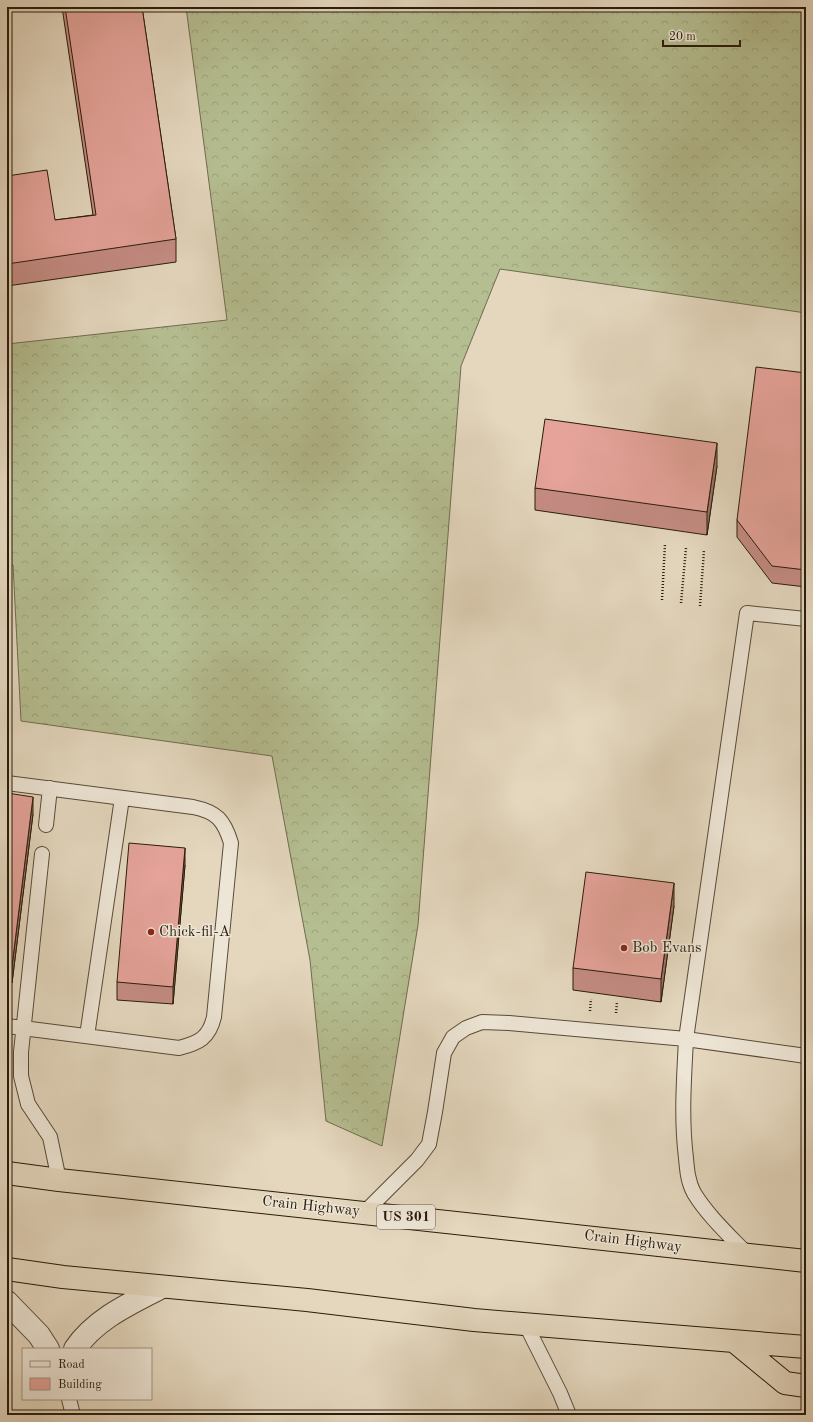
<svg xmlns="http://www.w3.org/2000/svg" width="813" height="1422" viewBox="0 0 813 1422" font-family="'Old Standard TT',serif">
<defs>
<pattern id="forest-crowns" width="20" height="18" patternUnits="userSpaceOnUse"><rect width="20" height="18" fill="#b5be91"/><path d="M2 6a3 3 0 1 1 6 0M12 15a3 3 0 1 1 6 0" fill="none" stroke="#9ca37c"/></pattern>
</defs>
<rect width="100%" height="100%" fill="#e4d7be"/>
<filter id="stains"><feTurbulence type="fractalNoise" baseFrequency=".005" numOctaves="4"/><feColorMatrix values="0 0 0 0 .2 0 0 0 0 .09 0 0 0 0 .02 0 0 0 .5 -.17"/></filter>
<radialGradient id="worn" r=".72"><stop offset=".6" stop-color="#630" stop-opacity="0"/><stop offset="1" stop-color="#630" stop-opacity=".3"/></radialGradient>
<path fill="url(#forest-crowns)" stroke="#6f6d4e" d="M186,7H806V313L500,269L461,366L418,925L382,1146L326,1121L310,960L272,756L21,721L13,565H7V344L227,320Z"/>
<g fill="none" stroke-linecap="round" stroke-linejoin="round">
<g stroke="#584b38" stroke-width="16">
<path id="service" d="M7,783L193,807C217,812 224,820 231,843L214,1017C209,1038 199,1043 179,1048L7,1026
M46,825L50,788
M42,854L21,1052V1076L28,1104L50,1137L59,1180
M87,1036L122,798
M364,1213L417,1160L429,1144L435,1112L444,1053L453,1037L466,1028L482,1022L509,1023L686,1039L806,1056
M748,1255C730,1236 708,1216 694,1193C688,1182 687,1170 686,1158C681,1118 684,1079 686,1039L747,613L806,619
M525,1323L560,1393L569,1415
M69,1399L73,1415"/>
</g>
<g stroke="#584b38" stroke-width="24">
<path id="minor" d="M7,1302L39,1335L48,1349
M75,1349C95,1319 131,1303 162,1287"/>
</g>
<g stroke="#291c0b" stroke-width="24">
<path id="trunk" d="M7,1173L59,1180L806,1261
M7,1269L63,1277L307,1300L474,1320L806,1347
M734,1341L785,1383L806,1386"/>
</g>
<path stroke="#291c0b" stroke-width="2.5" stroke-dasharray="1 2" stroke-linecap="butt" d="M662,600L665,544
M681,603L686,548
M700,606L704,550
M590,1011L591,999
M616,1013L617,1002"/>
<use href="#service" stroke="#ede5d5" stroke-width="14"/>
<use href="#minor" stroke="#ede5d5" stroke-width="22"/>
<use href="#trunk" stroke="#e4d7be" stroke-width="22"/>
</g>
<path fill="#c58c84" stroke="#291c0b" d="M62,7H142L176,239V262L7,286V176L55,220L93,215Z
M806,373V587L772,583L737,537V520Z
M717,466L707,535L535,510V488Z
M7,793L33,814L12,983H7Z
M185,865L173,1004L117,1000V982Z
M674,906L661,1002L573,990V968Z"/>
<path fill="#a0726c" stroke="#291c0b" d="M717,443V466L707,535V512Z
M33,797V814L12,983V966Z
M185,848V865L173,1004V987Z
M674,883V906L661,1002V979Z"/>
<path fill="#e5a39a" stroke="#291c0b" d="M65,7H142L176,239L7,264V176L47,170L55,220L96,215Z
M756,367L806,373V570L772,566L737,520Z
M545,419L717,443L707,512L535,488Z
M7,793L33,797L12,966L7,965Z
M129,843L185,848L173,987L117,982Z
M586,872L674,883L661,979L573,968Z"/>
<g fill="#8f2418" stroke="#ede5d5" stroke-width="1.5">
<circle cx="151" cy="932" r="4"/>
<circle cx="624" cy="948" r="4"/>
</g>
<g text-anchor="middle" dominant-baseline="central" stroke-width="3" stroke-linejoin="round" paint-order="stroke">
<rect fill="#ede5d5" stroke="#645848" stroke-width="1" x="377" y="1205" width="58" height="24" rx="3"/>
<g font-size="14" font-weight="bold" fill="#291c0b">
<text x="406" y="1217">US 301</text>
</g>
<g font-size="15" fill="#291c0b" stroke="#ede5d5" text-anchor="start">
<text x="159" y="932">Chick-fil-A</text>
<text x="632" y="948">Bob Evans</text>
</g>
<g font-size="15" fill="#291c0b" stroke="#ede5d5">
<text transform="translate(311 1207) rotate(6)">Crain Highway</text>
<text transform="translate(633 1242) rotate(7)">Crain Highway</text>
</g>
</g>
<rect width="813" height="1422" fill="none" stroke="#e4d7be" stroke-width="24"/>
<rect x="8" y="8" width="797" height="1406" fill="none" stroke="#291c0b" stroke-width="2"/>
<rect x="12" y="12" width="789" height="1398" fill="none" stroke="#291c0b"/>
<rect x="22" y="1348" width="130" height="52" fill="#ede5d5" stroke="#9f9584"/>
<rect x="30" y="1361" width="20" height="6" fill="#ede5d5" stroke="#9f9584"/>
<text x="58" y="1368" font-size="12" fill="#291c0b">Road</text>
<rect x="30" y="1378" width="20" height="12" fill="#e5a39a" stroke="#9f9584"/>
<text x="58" y="1388" font-size="12" fill="#291c0b">Building</text>
<path d="M663 40v6h77v-6" fill="none" stroke="#291c0b" stroke-width="2"/>
<text x="669" y="40" font-size="12" fill="#291c0b" stroke="#ede5d5" stroke-width="3" paint-order="stroke">20 m</text>
<rect width="100%" height="100%" filter="url(#stains)"/>
<rect width="100%" height="100%" fill="url(#worn)"/>
</svg>
